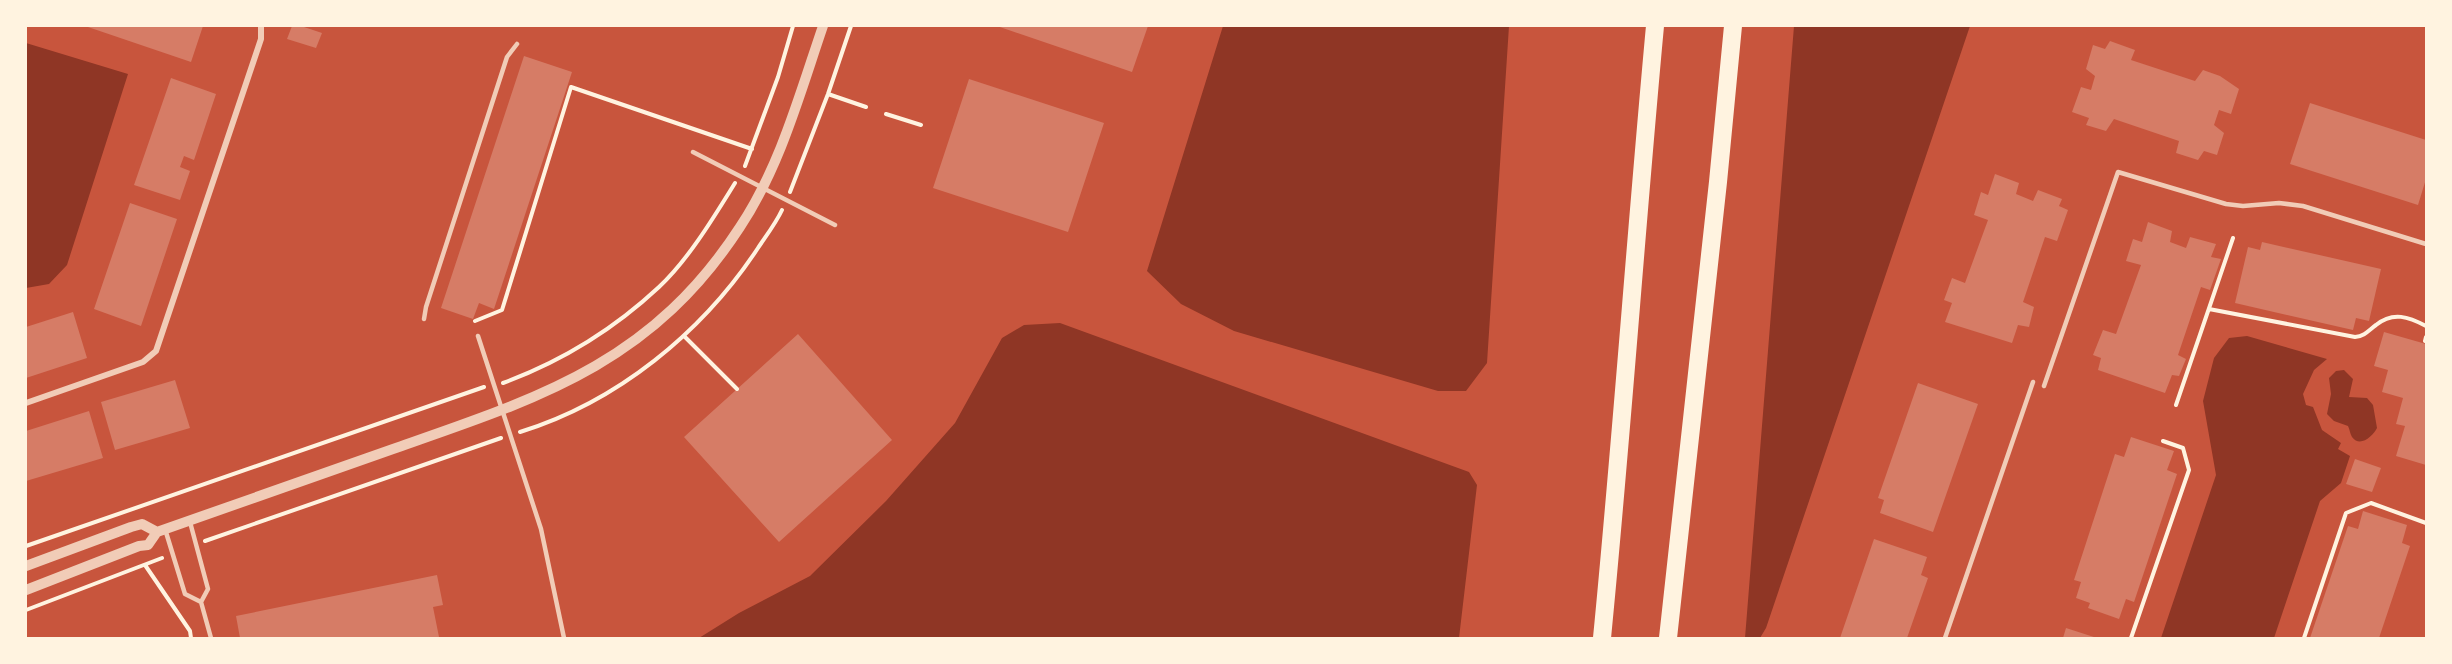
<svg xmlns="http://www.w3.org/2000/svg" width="2452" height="664" viewBox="0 0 2452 664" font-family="'PT Sans Narrow',sans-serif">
<rect width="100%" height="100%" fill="#c8553d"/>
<path fill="#8f3625" d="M1223,26H1509L1487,363L1466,391H1438L1234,331L1181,304L1147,271Z
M1794,26H1970L1766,628L1760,638H1745Z
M26,43L128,74L67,265L49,284L26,288Z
M1060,323L1469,472L1477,485L1459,638H699L739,613L810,576L886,501L955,423L1002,338L1024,325Z
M2247,336L2327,359L2314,370L2303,394L2306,405L2313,407L2322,430L2341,443L2338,449L2350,456L2341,483L2320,501L2274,638H2161L2216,475L2203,401L2214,358L2229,338Z
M2344,370L2353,379L2349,397L2367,398L2373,405L2377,428C2373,436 2360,448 2352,437C2350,434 2350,430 2348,426L2334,421L2327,414L2331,394L2329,378L2336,371Z"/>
<path fill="#d67c66" d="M85,26H203L191,62Z
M292,26H301L322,33L316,48L287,39Z
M997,26H1148L1132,72Z
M2110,41L2135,50L2131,60L2195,81L2203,70L2220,76L2239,89L2231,114L2219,110L2214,125L2224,133L2217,155L2204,151L2198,160L2176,153L2179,141L2114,119L2106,131L2086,125L2089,118L2072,112L2081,87L2091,90L2095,76L2086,69L2093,45L2105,49Z
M524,56L572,72L494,309L479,303L473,319L441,308Z
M171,78L216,94L194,160L184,156L180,167L190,171L180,200L134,185Z
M969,79L1104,123L1068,232L933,188Z
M2310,103L2426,140V179L2418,205L2290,164Z
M1995,174L2019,183L2016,194L2033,201L2038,190L2062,199L2059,206L2068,210L2057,241L2045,237L2023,302L2034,307L2029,327L2018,325L2012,343L1945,322L1952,303L1944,300L1952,278L1965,283L1988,220L1974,215L1981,192L1988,195Z
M130,203L177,219L141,326L94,309Z
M2148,222L2172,231L2170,242L2186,248L2190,237L2216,244L2211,257L2221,259L2210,290L2201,287L2178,355L2186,359L2179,376L2172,375L2165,393L2098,370L2101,358L2093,355L2103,330L2116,334L2141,265L2126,261L2133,239L2142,242Z
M2262,242L2381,269L2369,321L2356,318L2353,330L2235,303L2248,247L2260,250Z
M73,312L87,358L26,378V327Z
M2384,332L2426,344V465L2396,456L2405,426L2396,424L2403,398L2382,392L2388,370L2374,366Z
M798,334L892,440L779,542L684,437Z
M175,380L190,428L115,450L101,402Z
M1918,383L1978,404L1933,532L1880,513L1884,500L1878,498Z
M89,411L103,458L26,481V431Z
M2131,437L2174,451L2167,470L2177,474L2134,602L2126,599L2119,619L2088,608L2090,603L2076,598L2081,582L2074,580L2115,454L2124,457Z
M2355,459L2381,468L2372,492L2346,484Z
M2363,511L2407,525L2402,543L2410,546L2379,638H2310L2348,526L2358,529Z
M1874,539L1927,557L1921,575L1928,578L1907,638H1840Z
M437,575L443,605L433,607L439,637L431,638H240L236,616Z
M2066,628L2097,638H2063Z"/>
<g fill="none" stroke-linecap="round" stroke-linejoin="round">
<path stroke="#fff3e0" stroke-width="4" d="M828,94L866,107
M886,114L921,125
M745,166L778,77L793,26
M790,192L828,94L851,26
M2209,309L2355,337C2365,336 2369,330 2376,325C2393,311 2409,317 2426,326
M475,321L502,310L571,87L752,149
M684,336L737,389
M2425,341L2426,337
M503,383C560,362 614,329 659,287C688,260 714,217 735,183
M2176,405L2233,238
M520,432C617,402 702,333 758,248C766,236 776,223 782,210
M205,541L501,438
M26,546L484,387
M145,565L190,631L191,638
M26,610L162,558
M2131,638L2189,470L2183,448L2163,441
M2304,638L2346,513L2371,503L2426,523"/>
<path stroke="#f1ccb7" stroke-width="4.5" d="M693,152L835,225
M424,319L426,307L507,57L517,44
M478,336L541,529L564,638
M2044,386L2118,172L2226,204L2243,206L2279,203L2303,206L2426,244
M190,522L208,589L201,602
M165,529L185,594L201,602L211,638
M1945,638L2033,382"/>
<path stroke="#f1ccb7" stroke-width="6" d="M26,403L143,362L156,351L261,39V26"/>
<path stroke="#f1ccb7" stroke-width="10" d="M26,566L131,527L142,524L157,532
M26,590L139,546L148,545L157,532C235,504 314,477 393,449C539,398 651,364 740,227C780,167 800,93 823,26"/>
<path stroke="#fff3e0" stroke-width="18" d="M1602,638C1622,434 1636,230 1655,26
M1668,638L1718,182L1733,26"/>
</g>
<rect width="2452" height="664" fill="none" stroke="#fff3e0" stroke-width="54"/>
</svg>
